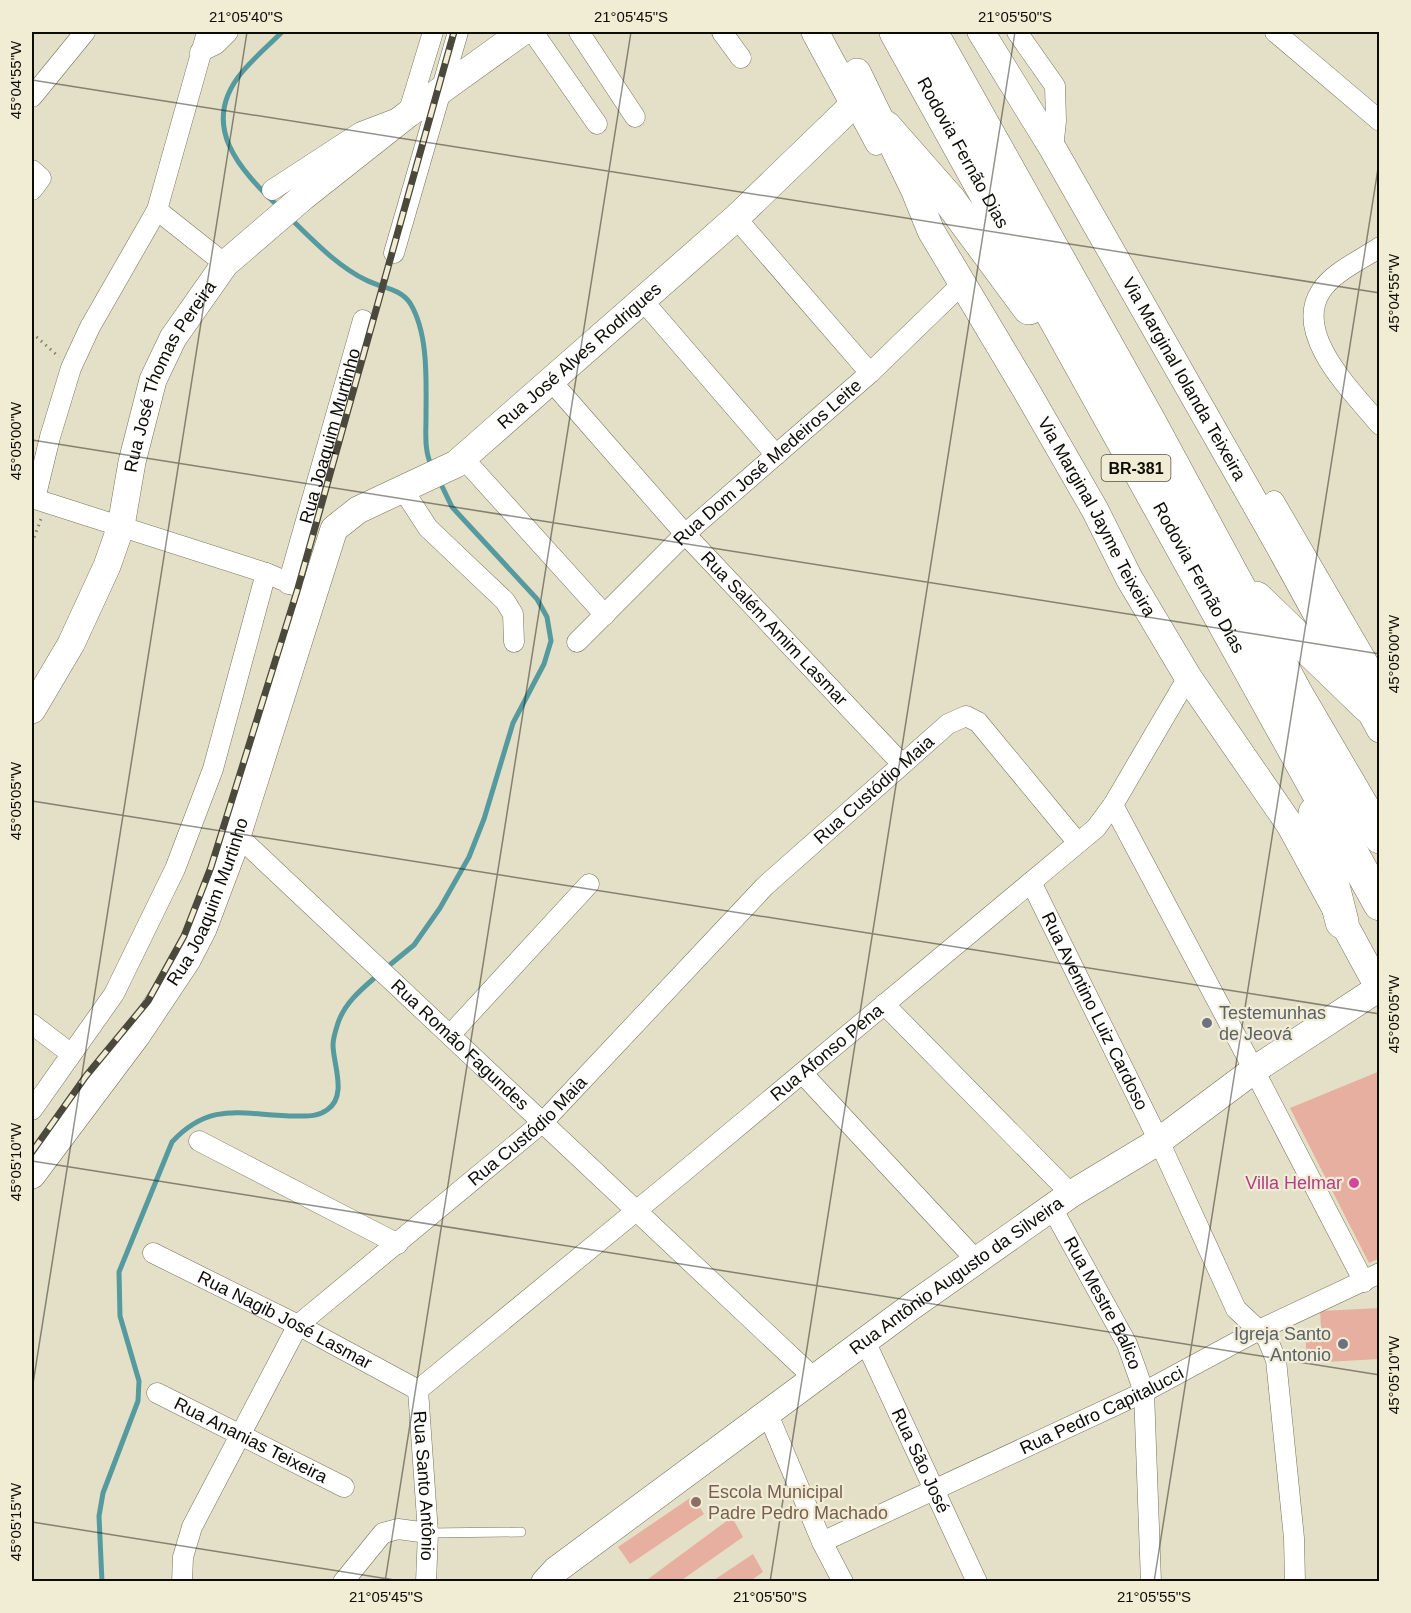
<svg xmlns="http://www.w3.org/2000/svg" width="1411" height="1613" viewBox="0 0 1411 1613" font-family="Arial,sans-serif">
<rect width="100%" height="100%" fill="#e4e0c7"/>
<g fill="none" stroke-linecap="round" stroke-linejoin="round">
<path stroke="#559a9e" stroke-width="5" d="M280,208C240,170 197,125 243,71C255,57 269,45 282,32
M291,219C313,240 337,266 366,280C381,288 400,288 410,303C429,334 426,382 426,417C426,434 424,451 432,467
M386,968L414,945L440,908L469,857L484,819L513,723L544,664L551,641L547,617L537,599L452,507L439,480
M102,1582L99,1516L103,1493L138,1401L139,1381L120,1316L119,1272L172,1142C212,1099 245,1116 296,1116C307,1116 317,1117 327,1110C348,1096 333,1064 333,1045C333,1038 336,1029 338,1023C345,1002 363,988 379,974"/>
</g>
<path fill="#e7af9f" d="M1380,1071V1258L1369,1263L1290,1108Z
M1380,1308V1359L1307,1363L1305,1329L1321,1328L1320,1311Z
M693,1496L704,1514L630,1564L618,1547Z
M732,1517L743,1537L679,1582H644Z
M753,1554L763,1572L749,1582H711Z"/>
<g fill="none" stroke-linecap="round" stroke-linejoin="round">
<g stroke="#76725c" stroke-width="10">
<path id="lane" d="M428,1533L521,1532"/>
</g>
<g stroke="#76725c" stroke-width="21">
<g id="street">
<path d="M207,32L157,210L90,327L71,368L50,437L35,499L266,573L315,594"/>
<path d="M533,32L597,124"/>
<path d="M579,32L635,117"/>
<path d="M722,32L741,58"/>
<path d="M1017,32L1055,86L1056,121L1053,149"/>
<path d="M1275,32L1380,121"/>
<path d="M200,52L216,44L228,32"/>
<path d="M32,97L85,32"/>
<path d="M854,104L876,145"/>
<path d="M32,170L41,178L32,190"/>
<path d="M272,190L361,132L408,114L433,32"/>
<path d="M157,210L225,264"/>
<path d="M736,218L870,373"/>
<path d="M1380,247C1361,260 1333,272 1321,291C1292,335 1354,393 1380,425"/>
<path d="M394,253L458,32"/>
<path d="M644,302L776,455"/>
<path id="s1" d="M552,382L685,534L902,764"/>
<path d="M463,458L605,615"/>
<path d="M402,488L428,528L505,601L513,614L514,642"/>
<path d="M1274,501L1380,683"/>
<path id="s2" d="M288,584L363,320"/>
<path id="s3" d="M577,642L685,534L870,373L962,284"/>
<path d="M1113,805L1254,1070L1364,1282"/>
<path id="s4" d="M237,835L814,1378"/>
<path id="s5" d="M1031,882L1159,1141L1236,1309L1267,1338L1276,1360L1294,1538L1295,1582"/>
<path d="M884,1004L1071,1194"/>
<path d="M32,1024L70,1053"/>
<path d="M450,1035L589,884"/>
<path d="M802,1073L977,1261"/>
<path d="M32,1110L114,994L175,869L213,769L266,573"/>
<path d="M199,1141L398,1244"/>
<path id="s6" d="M1052,1208L1127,1344L1144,1392L1151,1582"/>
<path id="s7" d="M153,1253L298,1325L418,1390"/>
<path id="s8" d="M865,1341L977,1582"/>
<path id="s9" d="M418,1390L681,1174L1096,828L1113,805L1188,677"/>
<path id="s10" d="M418,1390L428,1533L426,1582"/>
<path id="s11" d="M157,1393L344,1487"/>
<path d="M767,1412L822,1542L843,1582"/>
<path id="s12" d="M822,1542L1144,1392L1259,1330L1380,1273"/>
<path id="s13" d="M182,1582L183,1557L192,1527L298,1325L543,1122L765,886L948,724L966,716L978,722L1078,843"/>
<path d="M343,1582L383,1533L398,1529L428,1533"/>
</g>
</g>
<g stroke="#76725c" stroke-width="28">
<g id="secondary">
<path id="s14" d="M981,32L1053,149L1276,540L1380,729"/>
<path id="s15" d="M857,72L914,189L931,231L1026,390L1095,510L1129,578L1188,677L1290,825L1380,990"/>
<path id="s16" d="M32,710L71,644L107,566L121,526L132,462L153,380L173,338L225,264L303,197L408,114L522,32"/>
<path id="s17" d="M32,1175L137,1035L187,960L203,929L232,852L334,529L358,510L456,464L736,218L854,104L815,32"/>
<path id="s18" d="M545,1582L556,1570L912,1306L1071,1194L1159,1141L1254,1070L1379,988"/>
</g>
</g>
<g stroke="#76725c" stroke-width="34">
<g id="highway">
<path id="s19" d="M896,32L1380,904"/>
<path d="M931,32L1149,421L1297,695L1380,837"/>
<path d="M885,127L950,201L1029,308"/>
<path d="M1256,598L1369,707"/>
<path d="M1315,813L1342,922"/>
</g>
</g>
<path stroke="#83806f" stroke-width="3" stroke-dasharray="1.5 4.5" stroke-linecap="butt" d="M32,333L59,357
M32,543L41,519"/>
<use href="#lane" stroke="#fff" stroke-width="9"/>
<use href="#street" stroke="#fff" stroke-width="20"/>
<use href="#secondary" stroke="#fff" stroke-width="27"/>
<use href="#highway" stroke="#fff" stroke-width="33"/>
<g stroke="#4b493c" stroke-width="7">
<path id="rail" d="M32,1152L86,1076L148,1001L184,936L211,867L298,588L454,32"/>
</g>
<use href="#rail" stroke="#f1edd4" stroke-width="4.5" stroke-dasharray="14" stroke-linecap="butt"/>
</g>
<path fill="none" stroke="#0e0d05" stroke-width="1.5" stroke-opacity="0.45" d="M32,80L1380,293M32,440L1380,654M32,801L1380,1014M32,1161L1380,1375M32,1390L247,32M32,1522L407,1582M385,1582L631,32M770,1582L1015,32M1154,1582L1380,156"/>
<g fill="#6b7280" stroke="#f1edd4" stroke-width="2">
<circle cx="1207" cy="1023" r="6"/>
<circle cx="1343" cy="1344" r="6"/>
</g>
<circle fill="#d1479c" stroke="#f1edd4" stroke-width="2" cx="1354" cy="1183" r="6"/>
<circle fill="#8d6e63" stroke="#f1edd4" stroke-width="2" cx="696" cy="1502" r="6"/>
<g text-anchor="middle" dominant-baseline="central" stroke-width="4.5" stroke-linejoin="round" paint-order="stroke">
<rect fill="#f1edd4" stroke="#525043" stroke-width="1.5" x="1101.5" y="455" width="69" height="26" rx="4.5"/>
<g font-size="16" font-weight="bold" fill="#0e0d05">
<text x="1136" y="468">BR-381</text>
</g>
<g font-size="18" fill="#0e0d05" stroke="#f1edd4">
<text stroke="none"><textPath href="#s19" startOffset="138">Rodovia Fernão Dias</textPath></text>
<text stroke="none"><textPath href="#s17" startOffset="1024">Rua José Alves Rodrigues</textPath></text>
<text stroke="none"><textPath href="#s16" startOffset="364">Rua José Thomas Pereira</textPath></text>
<text stroke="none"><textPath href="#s14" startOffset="402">Via Marginal Iolanda Teixeira</textPath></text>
<text stroke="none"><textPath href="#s2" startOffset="154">Rua Joaquim Murtinho</textPath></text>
<text stroke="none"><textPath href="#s3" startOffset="262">Rua Dom José Medeiros Leite</textPath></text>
<text stroke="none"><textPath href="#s15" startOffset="506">Via Marginal Jayme Teixeira</textPath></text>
<text stroke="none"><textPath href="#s19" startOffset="624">Rodovia Fernão Dias</textPath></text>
<text stroke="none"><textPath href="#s1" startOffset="332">Rua Salém Amim Lasmar</textPath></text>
<text stroke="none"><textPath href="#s13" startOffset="1072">Rua Custódio Maia</textPath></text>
<text stroke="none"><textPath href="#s17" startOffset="327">Rua Joaquim Murtinho</textPath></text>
<text stroke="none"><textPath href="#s5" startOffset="144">Rua Aventino Luiz Cardoso</textPath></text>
<text stroke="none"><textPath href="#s4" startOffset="306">Rua Romão Fagundes</textPath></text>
<text stroke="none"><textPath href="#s9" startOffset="530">Rua Afonso Pena</textPath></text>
<text stroke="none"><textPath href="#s13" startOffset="585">Rua Custódio Maia</textPath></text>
<text stroke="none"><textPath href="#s18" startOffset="513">Rua Antônio Augusto da Silveira</textPath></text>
<text stroke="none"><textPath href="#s6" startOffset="108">Rua Mestre Balico</textPath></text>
<text stroke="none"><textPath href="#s7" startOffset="148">Rua Nagib José Lasmar</textPath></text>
<text stroke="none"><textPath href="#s12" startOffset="309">Rua Pedro Capitalucci</textPath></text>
<text stroke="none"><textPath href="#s11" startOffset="105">Rua Ananias Teixeira</textPath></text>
<text stroke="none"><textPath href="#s8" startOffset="132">Rua São José</textPath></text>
<text stroke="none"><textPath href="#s10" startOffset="96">Rua Santo Antônio</textPath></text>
</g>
<g font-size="18" fill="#5b616d" stroke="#f1edd4" text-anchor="start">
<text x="1219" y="1013">Testemunhas<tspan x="1219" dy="21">de Jeová</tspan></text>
<text x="1331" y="1334" text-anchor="end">Igreja Santo<tspan x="1331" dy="21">Antonio</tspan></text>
</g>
<g font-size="18" fill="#b23c85" stroke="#f1edd4" text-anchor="end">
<text x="1342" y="1183">Villa Helmar</text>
</g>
<g font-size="18" fill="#785e54" stroke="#f1edd4" text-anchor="start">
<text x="708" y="1492">Escola Municipal<tspan x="708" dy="21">Padre Pedro Machado</tspan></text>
</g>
</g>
<rect width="1411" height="1613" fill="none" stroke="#f1edd4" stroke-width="66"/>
<rect x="33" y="33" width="1345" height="1547" fill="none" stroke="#0e0d05" stroke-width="2"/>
<g font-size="15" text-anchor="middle" fill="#0e0d05">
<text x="246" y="22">21°05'40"S</text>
<text x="631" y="22">21°05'45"S</text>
<text x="1015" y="22">21°05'50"S</text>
<text transform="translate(16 80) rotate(-90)" y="5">45°04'55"W</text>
<text transform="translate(1394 293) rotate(-90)" y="5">45°04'55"W</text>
<text transform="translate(16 441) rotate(-90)" y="5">45°05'00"W</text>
<text transform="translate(1394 654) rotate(-90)" y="5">45°05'00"W</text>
<text transform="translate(16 801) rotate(-90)" y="5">45°05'05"W</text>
<text transform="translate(1394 1014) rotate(-90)" y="5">45°05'05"W</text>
<text transform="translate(16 1162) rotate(-90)" y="5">45°05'10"W</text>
<text transform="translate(1394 1375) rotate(-90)" y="5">45°05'10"W</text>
<text transform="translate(16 1522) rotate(-90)" y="5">45°05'15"W</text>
<text x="386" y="1602">21°05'45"S</text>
<text x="770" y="1602">21°05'50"S</text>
<text x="1154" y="1602">21°05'55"S</text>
</g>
</svg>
